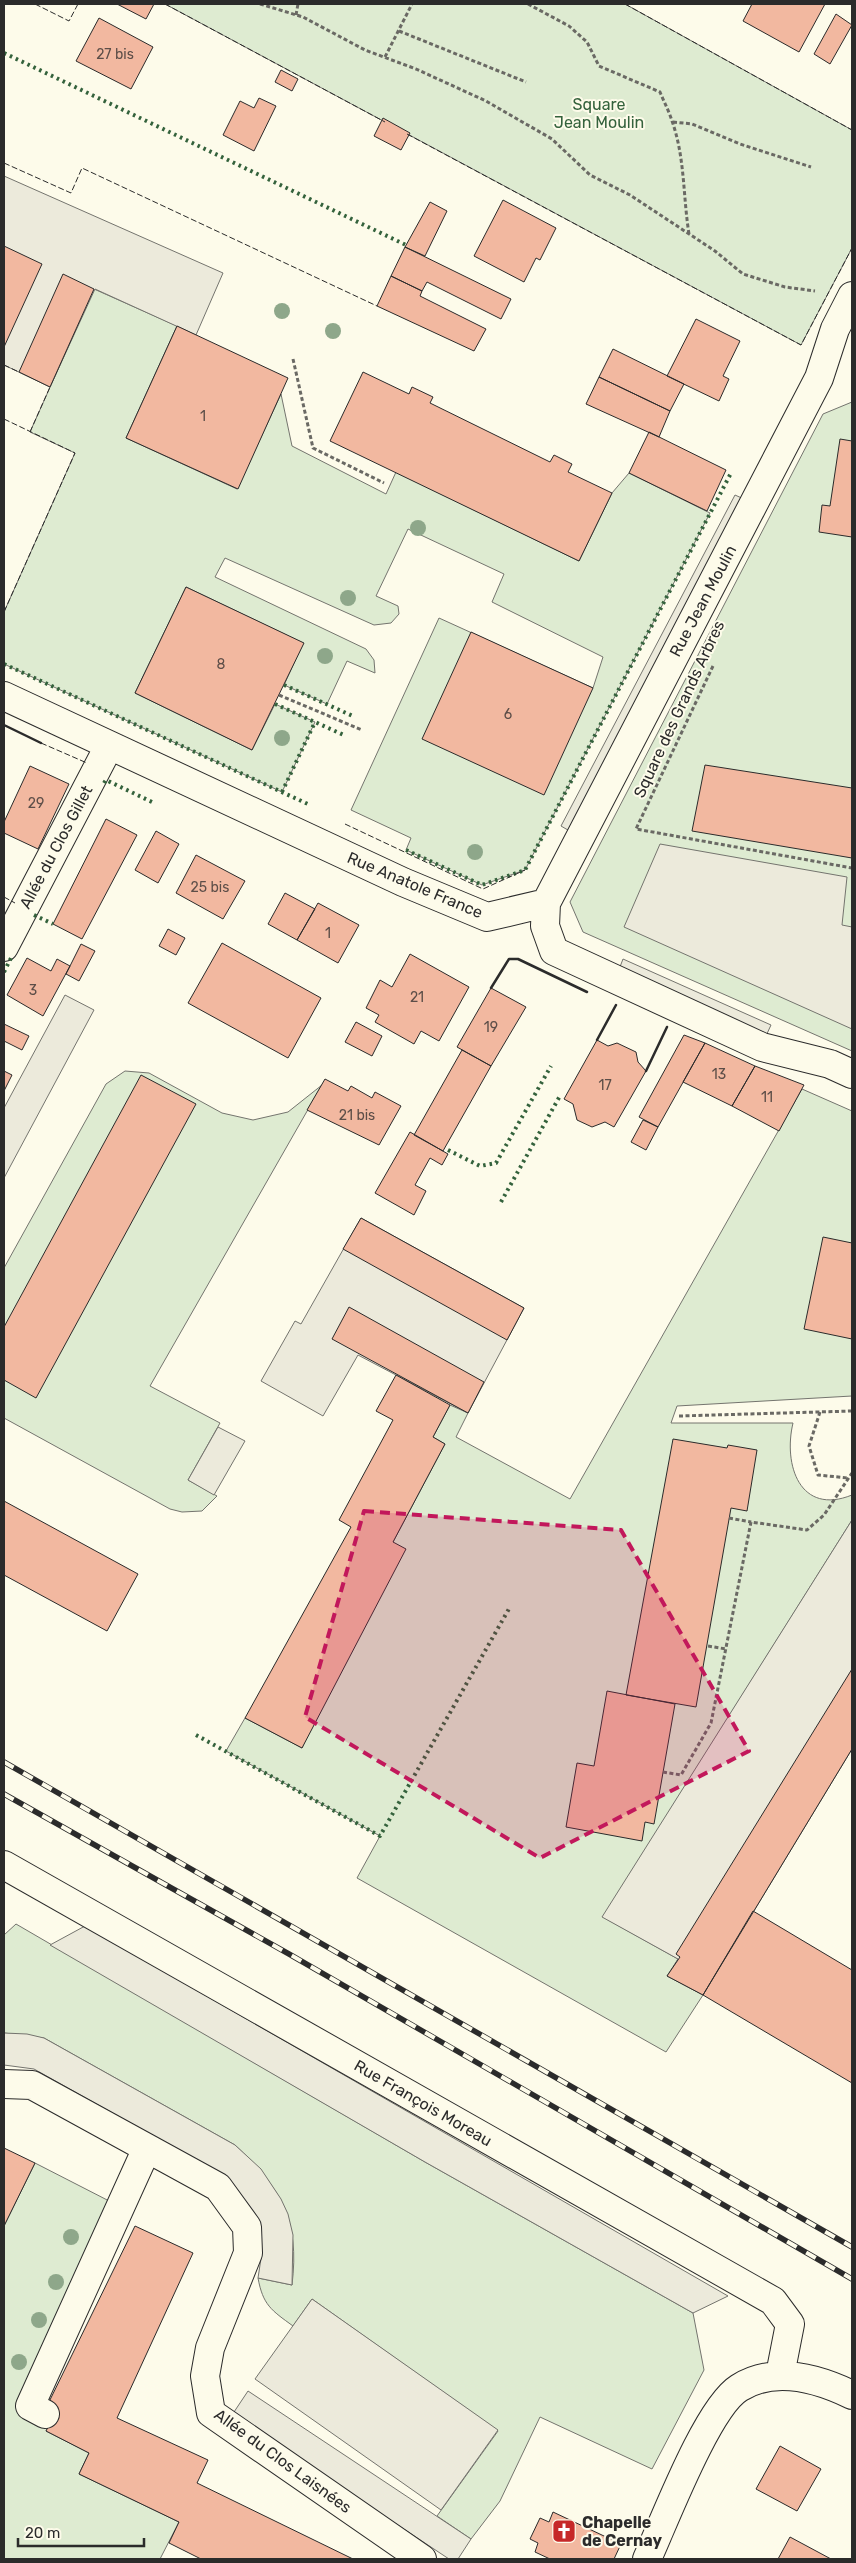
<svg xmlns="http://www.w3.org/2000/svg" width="856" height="2563" viewBox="0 0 856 2563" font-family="Rubik,sans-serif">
<rect width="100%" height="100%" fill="#fdfbea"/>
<path fill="#deebd1" stroke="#74746e" d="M165,4H625L852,130V248L801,345Z
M94,289L177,326L126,438L237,489L281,394L292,446L386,494L396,472L579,561L612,493L629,473L710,513L525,870L482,885L406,850L411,838L351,810L439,618L593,688L603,657L492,602L504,574L408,529L376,596L398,606L399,614L391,623L374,625L365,621L225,558L215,577L366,649L374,660L375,673L347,661L327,704L284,685L303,643L186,587L135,693L252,750L275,704L315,722L282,792L4,664V612L75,453L30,432Z
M852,402V1051L583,932L570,902L823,414Z
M125,1071L149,1073L222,1113L253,1120L288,1112L322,1085L150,1386L220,1423L188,1480L217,1496L202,1511L182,1512L170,1509L4,1418V1268L106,1084Z
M802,1089L852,1111V1396L677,1406L671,1423H793C783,1465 800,1516 852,1495V1520L603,1917L678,1959L668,1976L703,1995L666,2052L357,1878L380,1836L226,1751L245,1718L302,1748L393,1542L445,1444L433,1437L450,1405L468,1413L456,1437L570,1499Z
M16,1924L425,2162L693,2313L704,2370L652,2469L540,2417L500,2501L471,2539L437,2516L498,2431L312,2299L293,2326C271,2310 263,2305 258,2278L292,2285C300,2220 281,2188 235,2145L44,2038L4,2033V1935Z
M35,2163L115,2204L19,2411L48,2427L46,2431L89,2453L79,2474L179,2522L160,2559H4V2226Z"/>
<path fill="#eceadb" stroke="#74746e" d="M4,176L223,273L196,335L95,289L50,387L4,365Z
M735,495L746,500L573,833L561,826Z
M660,844L847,877L842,925L852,927V1029L624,927Z
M623,959L771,1025L765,1038L618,972Z
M65,995L94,1010L4,1178V1108Z
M361,1218L524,1308L468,1413L358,1355L323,1416L261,1381L295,1321L301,1324Z
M218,1427L245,1441L214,1495L188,1480Z
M852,1520V1749L703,1995L667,1976L678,1959L602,1917Z
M85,1926L728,2296L693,2313L425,2162L50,1945Z
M4,2033L27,2034L44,2038L235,2145L261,2169L281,2199L288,2214L293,2235L292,2285L258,2278L262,2252L216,2171L34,2069L4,2065Z
M312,2299L498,2430L441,2510L255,2379Z
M248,2391L471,2539L458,2559H449L232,2415Z"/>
<path fill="#f2b8a0" stroke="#2b2b2b" d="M117,4H154L146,19Z
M752,4H825L799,52L743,21Z
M836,14L852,25L830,64L814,54Z
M99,18L153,47L131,89L76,61Z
M281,70L298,79L292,91L275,82Z
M259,98L276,106L254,151L223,135L240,101L254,108Z
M383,118L410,133L401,150L374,136Z
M503,200L556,228L540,260L536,258L524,282L474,256Z
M430,202L447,211L425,256L405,247Z
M4,246L42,264L4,347Z
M405,247L511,299L501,319L427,282L422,291L391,276Z
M63,274L94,289L50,387L19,372Z
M391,276L422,291L420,296L486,329L474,351L377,306Z
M696,319L740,341L723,376L729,379L719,401L667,376Z
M177,326L288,378L238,489L126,438Z
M613,349L684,384L670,411L599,377Z
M363,372L409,394L412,387L433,397L430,403L550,462L554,455L572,464L568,472L612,493L579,561L330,441Z
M599,377L670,411L659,437L586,404Z
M649,432L726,470L707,511L629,473Z
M840,439L852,441V537L819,532L822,505L830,506Z
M186,587L304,643L252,750L135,693Z
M471,632L593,688L544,795L422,739Z
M705,765L852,788V858L692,831Z
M30,766L69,784L38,849L4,833V822Z
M106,819L137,835L82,939L53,924Z
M156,831L179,844L158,883L135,870Z
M196,855L245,881L223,919L176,893Z
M285,893L315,909L297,940L268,924Z
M318,903L359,925L338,963L297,940Z
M168,929L185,938L176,955L159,946Z
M222,943L321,998L288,1058L188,1003Z
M81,944L95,951L79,981L66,974Z
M410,954L469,987L439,1041L421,1031L414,1044L375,1022L379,1015L366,1008L380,980L392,987Z
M27,958L51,971L57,959L70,966L43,1016L7,995Z
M491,988L526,1007L491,1066L457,1047Z
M356,1022L382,1036L372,1056L345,1042Z
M4,1024L29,1036L22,1050L4,1041Z
M684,1035L705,1043L658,1127L639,1117Z
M597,1040L608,1046L617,1043L636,1052L638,1062L646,1071L614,1127L605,1122L592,1127L577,1120L573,1104L564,1099Z
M705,1043L755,1066L732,1106L683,1082Z
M462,1050L491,1066L443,1151L414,1135Z
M755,1066L804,1085L779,1131L732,1106Z
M4,1071L12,1075L4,1091Z
M141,1075L196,1104L36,1398L4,1380V1327Z
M325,1079L348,1091L351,1086L372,1098L375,1092L401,1106L379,1145L307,1110Z
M643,1120L658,1127L646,1150L631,1142Z
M410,1132L448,1154L442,1165L430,1158L415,1185L426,1191L414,1215L375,1193Z
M361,1218L524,1308L507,1340L343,1249Z
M823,1237L852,1243V1339L804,1329Z
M349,1307L484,1382L468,1413L332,1339Z
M396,1375L450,1405L433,1437L445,1444L393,1542L406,1549L302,1748L245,1718L351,1527L339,1520L393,1420L376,1411Z
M673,1439L727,1448L728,1445L757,1450L747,1511L731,1508L696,1707L626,1695Z
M4,1501L138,1574L107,1631L4,1575Z
M852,1669V1749L703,1995L667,1976L680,1957L676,1954Z
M607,1691L675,1704L654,1824L645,1822L642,1841L566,1827L577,1763L594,1766Z
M753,1911L852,1970V2083L703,1995Z
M4,2148L35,2163L4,2226Z
M135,2226L193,2253L117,2418L208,2460L197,2483L353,2559H201L169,2543L179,2522L79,2474L89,2453L46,2431L57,2410L47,2406Z
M780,2446L821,2469L797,2511L756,2489Z
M553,2512L621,2544L614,2559H550L535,2552L538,2543L530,2539L540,2518L549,2522Z
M790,2537L831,2559H778Z"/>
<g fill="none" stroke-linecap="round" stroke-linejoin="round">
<g stroke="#2b2b2b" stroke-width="30">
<path id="minor" d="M852,296L835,329L819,378L546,903L545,926L554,951L762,1047L830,1064L852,1074
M4,696L403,882L487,917L546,903
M4,947L109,746
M4,1865L773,2301L790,2324L780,2375
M4,2084L32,2085L218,2187L247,2227L248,2253L210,2348L205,2376L211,2413L422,2559
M45,2414L30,2406L147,2148
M647,2559C664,2522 707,2408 739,2388C774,2366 817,2378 852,2395"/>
</g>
<path stroke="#6a6964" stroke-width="3" stroke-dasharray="4 2.5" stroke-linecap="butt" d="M260,4L303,17L365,50L416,69L486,101L552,139L590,175L630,195L715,251L743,274L785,287L815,291
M528,4L569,26L587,42L599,66L660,92C664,102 669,111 672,121C685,157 683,197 689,234
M296,15L298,4
M399,31L526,82
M385,57L412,4
M673,122L692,124L740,144L811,167
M293,359L313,448L384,483
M713,666L636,829L852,868
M279,695L362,730
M820,1412L809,1446L818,1475L848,1478
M679,1416L852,1411
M729,1518L751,1522
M708,1646L726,1649
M663,1772L681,1775L711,1723L751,1522L807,1530L824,1515L852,1473"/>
<use href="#minor" stroke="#fdfbea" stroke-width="28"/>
<g stroke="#2b2b2b" stroke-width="5.5">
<path id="rail" d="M4,1762L852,2247
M4,1794L289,1954L852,2279"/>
</g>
<use href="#rail" stroke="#fdfbea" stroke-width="4" stroke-dasharray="11" stroke-linecap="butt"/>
<path stroke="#34623c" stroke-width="4" stroke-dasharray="2.5 4" stroke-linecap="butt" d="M4,53L406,245
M4,664L310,805
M284,685L355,717
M275,704L346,736
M104,783L106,780L152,802
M282,792L315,722
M406,850L482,885L525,870L731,473
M34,915L53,924
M4,972L12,956
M448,1150L480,1166L496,1163L551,1066
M501,1202L561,1094
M196,1735L380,1836L510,1607"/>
<path stroke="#2b2b2b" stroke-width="1" stroke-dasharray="6 2.5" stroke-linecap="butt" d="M35,4L69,21L78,4
M165,4L385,122
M625,4L852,130
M407,134L801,345L852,248
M4,163L71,193L82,168L377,306
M4,365L19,372
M4,419L75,453L4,612
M30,432L50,387
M41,743L87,763
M345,824L483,889L525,870
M4,897L15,903"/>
<path stroke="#2b2b2b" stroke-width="2.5" d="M4,725L41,743
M491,988L509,959H518L587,992
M597,1040L616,1005
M646,1071L667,1027"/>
</g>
<g fill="#8ea78a">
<circle cx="282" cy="311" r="8"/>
<circle cx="333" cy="331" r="8"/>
<circle cx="418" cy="528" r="8"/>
<circle cx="348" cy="598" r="8"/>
<circle cx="325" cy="656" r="8"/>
<circle cx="282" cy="738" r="8"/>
<circle cx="475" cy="852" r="8"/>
<circle cx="71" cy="2237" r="8"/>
<circle cx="56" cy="2282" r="8"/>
<circle cx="39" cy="2320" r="8"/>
<circle cx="19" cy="2362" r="8"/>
</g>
<path fill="#c2185b" fill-opacity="0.2" stroke="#c2185b" stroke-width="4" stroke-dasharray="10 6" stroke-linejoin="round" d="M364,1511L621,1530L749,1751L540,1858L305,1717Z"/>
<defs>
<g id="church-square" transform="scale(1.25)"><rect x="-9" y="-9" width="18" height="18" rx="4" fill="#c62828" stroke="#fdfbea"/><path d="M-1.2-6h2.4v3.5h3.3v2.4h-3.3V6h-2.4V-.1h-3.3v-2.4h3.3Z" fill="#fff"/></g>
</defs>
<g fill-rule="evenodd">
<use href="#church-square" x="564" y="2531"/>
</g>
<g text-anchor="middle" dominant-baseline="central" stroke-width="4" stroke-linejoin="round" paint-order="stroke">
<g font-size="14" fill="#5d4e48">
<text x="115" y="54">27 bis</text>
<text x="203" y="416">1</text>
<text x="221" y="664">8</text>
<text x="508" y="714">6</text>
<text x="36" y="803">29</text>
<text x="210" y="887">25 bis</text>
<text x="328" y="933">1</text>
<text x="33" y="990">3</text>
<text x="417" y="997">21</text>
<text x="491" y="1027">19</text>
<text x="719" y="1074">13</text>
<text x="605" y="1085">17</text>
<text x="767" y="1097">11</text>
<text x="357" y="1115">21 bis</text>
</g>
<g font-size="16" fill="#34623c" stroke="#fdfbea">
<text x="599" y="104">Square<tspan x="599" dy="18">Jean Moulin</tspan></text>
</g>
<g font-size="16" fill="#2b2b2b" stroke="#fdfbea">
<text transform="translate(703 601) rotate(-62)">Rue Jean Moulin</text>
<text transform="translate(679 709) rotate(-65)">Square des Grands Arbres</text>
<text transform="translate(56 847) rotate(-62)">Allée du Clos Gillet</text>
<text transform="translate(415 885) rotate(23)">Rue Anatole France</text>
<text transform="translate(423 2103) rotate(30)">Rue François Moreau</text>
<text transform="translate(283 2461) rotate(36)">Allée du Clos Laisnées</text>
</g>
<g font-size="16" font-weight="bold" fill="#2b2b2b" stroke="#fdfbea" text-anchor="start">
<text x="582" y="2522">Chapelle<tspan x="582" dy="18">de Cernay</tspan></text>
</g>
</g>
<rect width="856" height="2563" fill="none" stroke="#2b2b2b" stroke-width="10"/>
<path d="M18 2538v8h126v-8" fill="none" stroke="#2b2b2b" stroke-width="2.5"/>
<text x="25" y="2538" font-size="15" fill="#2b2b2b" stroke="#fdfbea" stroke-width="4" paint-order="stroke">20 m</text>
</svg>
